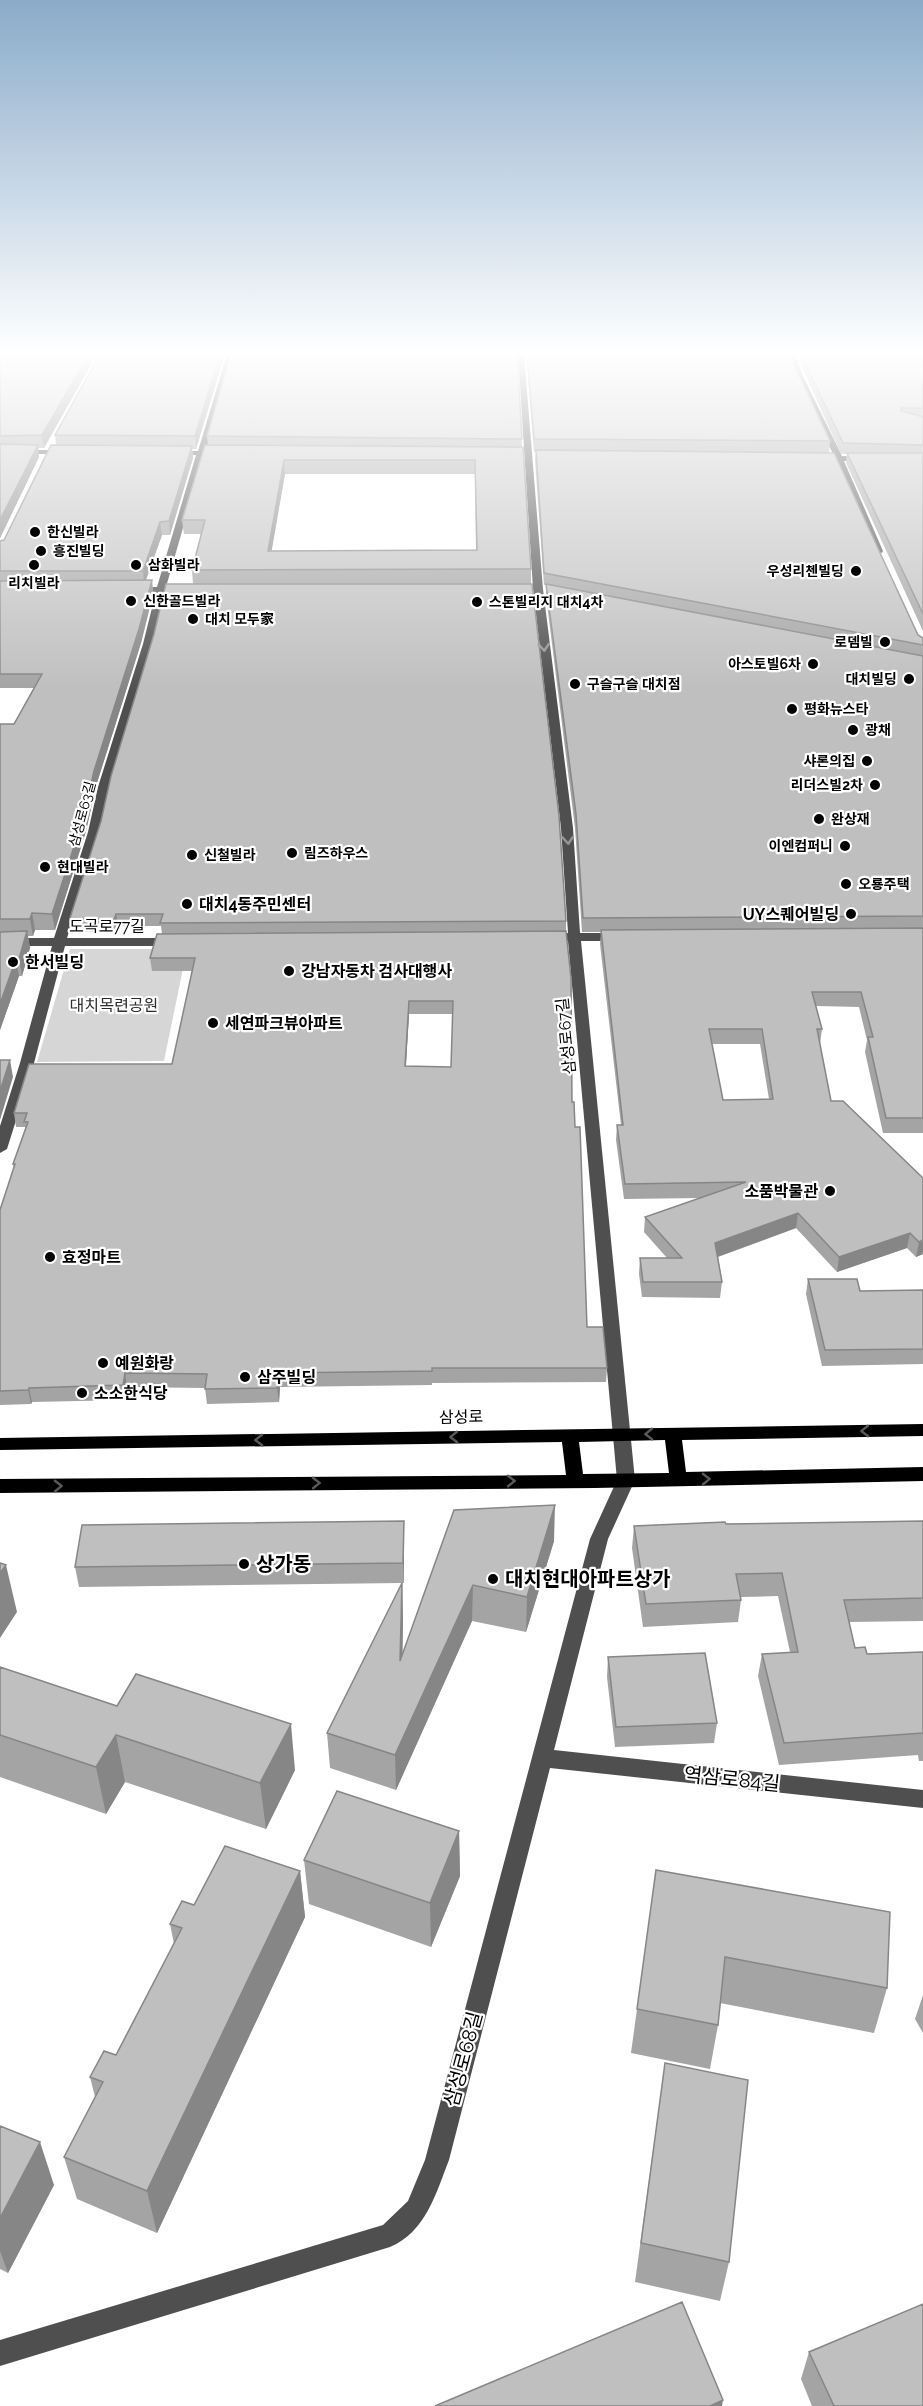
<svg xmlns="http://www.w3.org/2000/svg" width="923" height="2406" viewBox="0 0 923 2406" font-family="Raleway,'Noto Sans KR',sans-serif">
<rect width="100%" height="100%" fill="#fff"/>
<path fill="#d6d6d6" d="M70,949H187L164,1061L37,1062Z"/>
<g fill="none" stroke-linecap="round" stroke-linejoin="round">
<path fill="#4f4f4f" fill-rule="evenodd" d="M227,354H233L206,451H222L226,453L222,455H204L166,587L183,586L188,589L183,592H165L153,644L110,787L100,832L67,938H174L180,942L174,946H65L34,1063L7,1149L0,1153V1126L20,1063L52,946H0V938H54L88,832L98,787L143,644L156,592L132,593L127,590L132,587H157L196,455H174L170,453L174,451H198Z
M518,354H524L543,589L573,828L580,933H621L627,937L621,941H581L635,1480L608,1539L554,1750L923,1790V1808L550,1768L449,2160C436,2193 426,2232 390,2247L0,2366V2340L383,2225L408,2201L425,2160L590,1539L617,1480L568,941L560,940L558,937L560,934L568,933L561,828L533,589Z
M789,354H795L802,374L842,456L867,457L871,459L867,461H844L883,551L882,553L875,551L836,461L816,460L812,458L816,456H834L794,374Z
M0,450H66L70,452L66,454H0Z"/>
<path fill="#000" fill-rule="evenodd" d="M923,1424V1436L682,1440L686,1472L923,1467V1481L595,1488L0,1493V1479L566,1475L562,1442L0,1450V1438ZM665,1440L669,1473L583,1474L579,1442Z"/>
</g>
<path fill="#a4a4a4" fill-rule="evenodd" d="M0,354H97L44,448H38L39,457L0,538Z
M225,354L196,449H192L193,458L170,535H162L146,580H152L153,594L141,643L96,786L86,831L55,930H35L33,936H28L30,948L22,976H19L0,1030V724H14L34,688H0V541L4,540L56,445L55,435Z
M231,354H517L522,447L531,569V584L566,921V931L572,1102L575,1127L587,1327L607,1368L606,1382L432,1383V1385L280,1387L279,1402L207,1404L205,1388L127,1387L126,1400L32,1402L31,1404L0,1405V1210L14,1167L13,1164L25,1129V1127H16L14,1113L172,1064L192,971H152L150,958L162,934L161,926H118L116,932L72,931L70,918L193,584L192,570L201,534H184L182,520L208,445L207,436ZM285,474H475L476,550L271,551ZM409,1014H453L451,1067L406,1066Z
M526,354H791L793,363L830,441L829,453L918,635L923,638V1133H883L865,1052L867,1040L859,1007L816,1006L822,1029L820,1044L831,1101L923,1178V1254L916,1257L907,1248L837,1272L796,1228L718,1257L722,1282L720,1298L642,1297L639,1274L640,1258H667L644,1232L645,1217L701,1198L624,1199L616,1140L617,1125H621L600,944L601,932H582L575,828L546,596V585H544L535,460L536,452H534ZM712,1044H760L769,1099L723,1100Z
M796,354H923V631L846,463L847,454H841Z
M808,1279L860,1291L923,1290V1364L822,1366L806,1294Z
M454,1510L554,1541L526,1632L472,1621L396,1790L330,1768L327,1733L402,1583L79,1587L75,1567L404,1521V1583H402L403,1618L402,1656Z
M923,1521V1621L849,1622L855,1648L867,1654L923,1652V1761H919L918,1755L779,1765L758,1676L762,1654L790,1652L778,1596L741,1597V1600L738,1622L643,1627L632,1548L634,1526Z
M608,1657L717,1723L714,1743L615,1747L607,1677Z
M0,1667L295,1770L266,1829L125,1782L106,1814L0,1777Z
M459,1831L460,1876L431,1947L309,1904L304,1860Z
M656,1870L887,1988L874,2033L720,2003L718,2025L710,2069L631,2053Z
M300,1871L305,1917L157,2233L77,2199L64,2157L95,2097L90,2077L116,2055L174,1944L170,1924L194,1905Z
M923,1995V2033L915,2019Z
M665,2063L729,2262L720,2301L635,2282Z
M0,2126L54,2185L8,2273L0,2269Z
M809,2352L923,2406H812L801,2379Z"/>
<path fill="#868686" d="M89,354H97L44,448L42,435Z
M220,354H225L196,449L195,436Z
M38,445L39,457L0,538V520Z
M192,446L193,458L170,535L169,521Z
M284,460L285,474L269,566L268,551Z
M160,522L162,535L144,585L143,571Z
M152,580L153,594L141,643L96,786L86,831L55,930L52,914L94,771Z
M32,913L35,930L33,936L30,919Z
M116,914L118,926L116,932L114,920Z
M27,931L30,948L22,976L19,959Z
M16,959L19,976L0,1030V1004Z
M409,1001V1014L405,1079V1066Z
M10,1060L13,1077L0,1120V1091Z
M798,1213L796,1228L714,1258L715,1243Z
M910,1233L907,1248L837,1272L839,1257Z
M923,1240V1254L916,1257L919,1242Z
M125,1373L127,1387L126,1400L123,1385Z
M279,1373L280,1387L279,1402L277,1388Z
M29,1388L32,1402L31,1404L28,1390Z
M555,1505L554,1541L526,1632L527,1597Z
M404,1521V1583L403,1563Z
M6,1565L17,1612L0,1638V1573Z
M402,1583L403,1618L402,1696L400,1661Z
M473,1585L472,1621L396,1790L395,1755Z
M291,1724L295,1770L266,1829L260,1783Z
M116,1735L125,1782L106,1814L96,1767Z
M459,1831L460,1876L431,1947L430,1903Z
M300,1871L305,1917L157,2233L147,2191Z
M40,2142L54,2185L8,2273L0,2251V2218Z
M723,2400L722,2406H710Z"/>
<path fill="#bfbfbf" stroke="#868686" stroke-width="1.5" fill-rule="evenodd" d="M0,354H89L42,435L0,436Z
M100,354H220L195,436L55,435Z
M231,354H517L522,439L207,436Z
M527,354H791L793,363L830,441L534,439Z
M801,354H923V408H901V411L923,417V445L843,443Z
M0,444L38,445L0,520Z
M51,445L192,446L169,521L160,522L143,571H0V541L4,540Z
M205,445L523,447L531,569L192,570L205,520H182ZM284,460H475L477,550L268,551Z
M536,450L834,453L918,635L923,638V645L544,573Z
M847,453H923V614Z
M152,580L139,629L94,771L84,816L52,914L32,913L30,919H0V724H14L42,674H0V581Z
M166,584H532L559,816L566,921L160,923L163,914H116L114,920L70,918L101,821L111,776L154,634Z
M546,584L923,656V916L583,918L576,814Z
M923,928V1118H886L868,1037H873L861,992H812L822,1029H817L831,1101H843L923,1178V1240L919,1242L910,1233L839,1257L798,1213L715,1243L722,1282H643L640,1258H682L645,1217L746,1182L625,1184L617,1125H623L601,930ZM709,1029H762L773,1099L723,1100Z
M27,931L19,959H16L0,1004V932Z
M566,931L571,978L572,1102H574L575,1127H580L587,1327H603L607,1368H432V1371L279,1373L277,1388L205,1389L207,1374L125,1373L123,1385L29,1388L28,1390L0,1391V1210L15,1164H13L28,1122H24L27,1113H14L29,1064H172L195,958H150L157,934ZM409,1001H453L451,1067L405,1066Z
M0,1060H10L0,1091Z
M808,1279H857L860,1291L923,1290V1349L825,1350Z
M555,1505L527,1597L473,1585L395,1755L327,1733L402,1583L400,1661L454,1510Z
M404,1521L403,1563L75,1567L82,1525Z
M923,1521V1598L844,1600L855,1648L865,1647L867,1654L923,1652V1733L784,1743L762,1654L798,1652L782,1573L736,1574L741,1600L646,1604L634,1526L725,1522L726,1524Z
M0,1563L6,1565L0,1573Z
M705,1653L717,1723L616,1727L608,1657Z
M0,1667L117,1706L136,1674L291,1724L260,1783L116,1735L96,1767L0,1735Z
M337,1791L459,1831L430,1903L304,1860Z
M225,1846L300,1871L147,2191L64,2157L103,2082L90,2077L104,2051L116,2055L182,1928L170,1924L182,1901L194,1905Z
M656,1870L890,1912L887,1988L725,1957L718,2025L637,2009Z
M665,2063L748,2080L729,2262L641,2243Z
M0,2126L40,2142L0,2218Z
M682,2302L723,2400L710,2406H435Z
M923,2304V2406H834L809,2352Z"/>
<defs><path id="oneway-chevron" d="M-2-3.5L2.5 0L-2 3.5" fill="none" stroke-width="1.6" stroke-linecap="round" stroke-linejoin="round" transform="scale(1.5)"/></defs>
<g stroke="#959595">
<use href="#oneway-chevron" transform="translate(544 647) rotate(86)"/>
<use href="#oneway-chevron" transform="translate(568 840) rotate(86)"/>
</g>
<g stroke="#595959">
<use href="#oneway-chevron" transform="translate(865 1431) rotate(179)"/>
<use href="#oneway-chevron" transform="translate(649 1434) rotate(179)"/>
<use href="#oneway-chevron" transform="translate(454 1437) rotate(179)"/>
<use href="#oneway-chevron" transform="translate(259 1440) rotate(179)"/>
<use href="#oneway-chevron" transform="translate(706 1479) rotate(-1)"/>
<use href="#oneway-chevron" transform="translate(511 1481) rotate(-1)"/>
<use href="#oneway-chevron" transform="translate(316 1483) rotate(-1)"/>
<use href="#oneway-chevron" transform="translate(58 1486) rotate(-1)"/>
</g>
<linearGradient id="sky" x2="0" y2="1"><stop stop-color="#8aabca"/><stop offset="0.51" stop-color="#fff"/><stop offset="1" stop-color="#fff" stop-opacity="0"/></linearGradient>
<rect width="923" height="691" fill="url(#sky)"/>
<g fill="#000" stroke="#fff" stroke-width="2">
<circle cx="35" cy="532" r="6"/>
<circle cx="41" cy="551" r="6"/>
<circle cx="34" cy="565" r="6"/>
<circle cx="136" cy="565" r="6"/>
<circle cx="856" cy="571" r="6"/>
<circle cx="131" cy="601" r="6"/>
<circle cx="477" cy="602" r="6"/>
<circle cx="193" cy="619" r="6"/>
<circle cx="885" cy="642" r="6"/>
<circle cx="813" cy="664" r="6"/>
<circle cx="909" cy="679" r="6"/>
<circle cx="575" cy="684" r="6"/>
<circle cx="792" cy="709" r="6"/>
<circle cx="853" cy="730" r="6"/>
<circle cx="867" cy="761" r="6"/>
<circle cx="875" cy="785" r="6"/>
<circle cx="819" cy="819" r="6"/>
<circle cx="845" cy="846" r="6"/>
<circle cx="292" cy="853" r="6"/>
<circle cx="192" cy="855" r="6"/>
<circle cx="45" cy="867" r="6"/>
<circle cx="846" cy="884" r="6"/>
<circle cx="187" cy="904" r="6"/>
<circle cx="851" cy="914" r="6"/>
<circle cx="13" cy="962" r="6"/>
<circle cx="289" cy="971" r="6"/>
<circle cx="213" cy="1023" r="6"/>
<circle cx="830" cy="1191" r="6"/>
<circle cx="50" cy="1257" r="6"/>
<circle cx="103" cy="1363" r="6"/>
<circle cx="245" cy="1377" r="6"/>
<circle cx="82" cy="1393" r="6"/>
<circle cx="244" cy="1564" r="6"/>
<circle cx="493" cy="1579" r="6"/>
</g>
<g text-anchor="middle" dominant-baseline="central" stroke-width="4.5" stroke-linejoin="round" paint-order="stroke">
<g font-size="14" font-weight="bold" fill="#000" stroke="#fff" text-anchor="start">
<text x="47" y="532">한신빌라</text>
<text x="53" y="551">흥진빌딩</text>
<text x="148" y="565">삼화빌라</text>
<text x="844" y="571" text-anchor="end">우성리첸빌딩</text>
<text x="34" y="583" text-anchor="middle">리치빌라</text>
<text x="143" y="601">신한골드빌라</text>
<text x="489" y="602">스톤빌리지 대치4차</text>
<text x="205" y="619">대치 모두家</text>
<text x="873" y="642" text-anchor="end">로뎀빌</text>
<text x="801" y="664" text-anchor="end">아스토빌6차</text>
<text x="897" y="679" text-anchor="end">대치빌딩</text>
<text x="587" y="684">구슬구슬 대치점</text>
<text x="804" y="709">평화뉴스타</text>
<text x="865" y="730">광채</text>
<text x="855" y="761" text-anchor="end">샤론의집</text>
<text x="863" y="785" text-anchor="end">리더스빌2차</text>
<text x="831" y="819">완상재</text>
<text x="833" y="846" text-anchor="end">이엔컴퍼니</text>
<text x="304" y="853">림즈하우스</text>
<text x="204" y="855">신철빌라</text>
<text x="57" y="867">현대빌라</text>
<text x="858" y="884">오룡주택</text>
</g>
<g font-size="14" fill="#000" stroke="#fff">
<text transform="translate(82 814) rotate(-75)">삼성로63길</text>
</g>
<g font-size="16" font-weight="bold" fill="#000" stroke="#fff" text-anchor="start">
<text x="199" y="904">대치4동주민센터</text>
<text x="839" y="914" text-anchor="end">UY스퀘어빌딩</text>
<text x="25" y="962">한서빌딩</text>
<text x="301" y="971">강남자동차 검사대행사</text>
<text x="225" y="1023">세연파크뷰아파트</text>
<text x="818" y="1191" text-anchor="end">소품박물관</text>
<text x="62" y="1257">효정마트</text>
<text x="115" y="1363">예원화랑</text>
<text x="257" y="1377">삼주빌딩</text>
<text x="94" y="1393">소소한식당</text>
</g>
<g font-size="16" fill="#000" stroke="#fff">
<text x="107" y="926">도곡로77길</text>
<text transform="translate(566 1036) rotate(-96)">삼성로67길</text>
<text transform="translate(461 1417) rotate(-1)">삼성로</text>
</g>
<g font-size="16" fill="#2d2d2d" stroke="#fff">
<text x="114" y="1005">대치목련공원</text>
</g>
<g font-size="20" font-weight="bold" fill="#000" stroke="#fff" text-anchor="start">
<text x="256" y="1564">상가동</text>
<text x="505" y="1579">대치현대아파트상가</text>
</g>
<g font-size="20" fill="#000" stroke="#fff">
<text transform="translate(732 1779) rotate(6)">역삼로84길</text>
<text transform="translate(463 2059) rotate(-75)">삼성로68길</text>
</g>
</g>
</svg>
